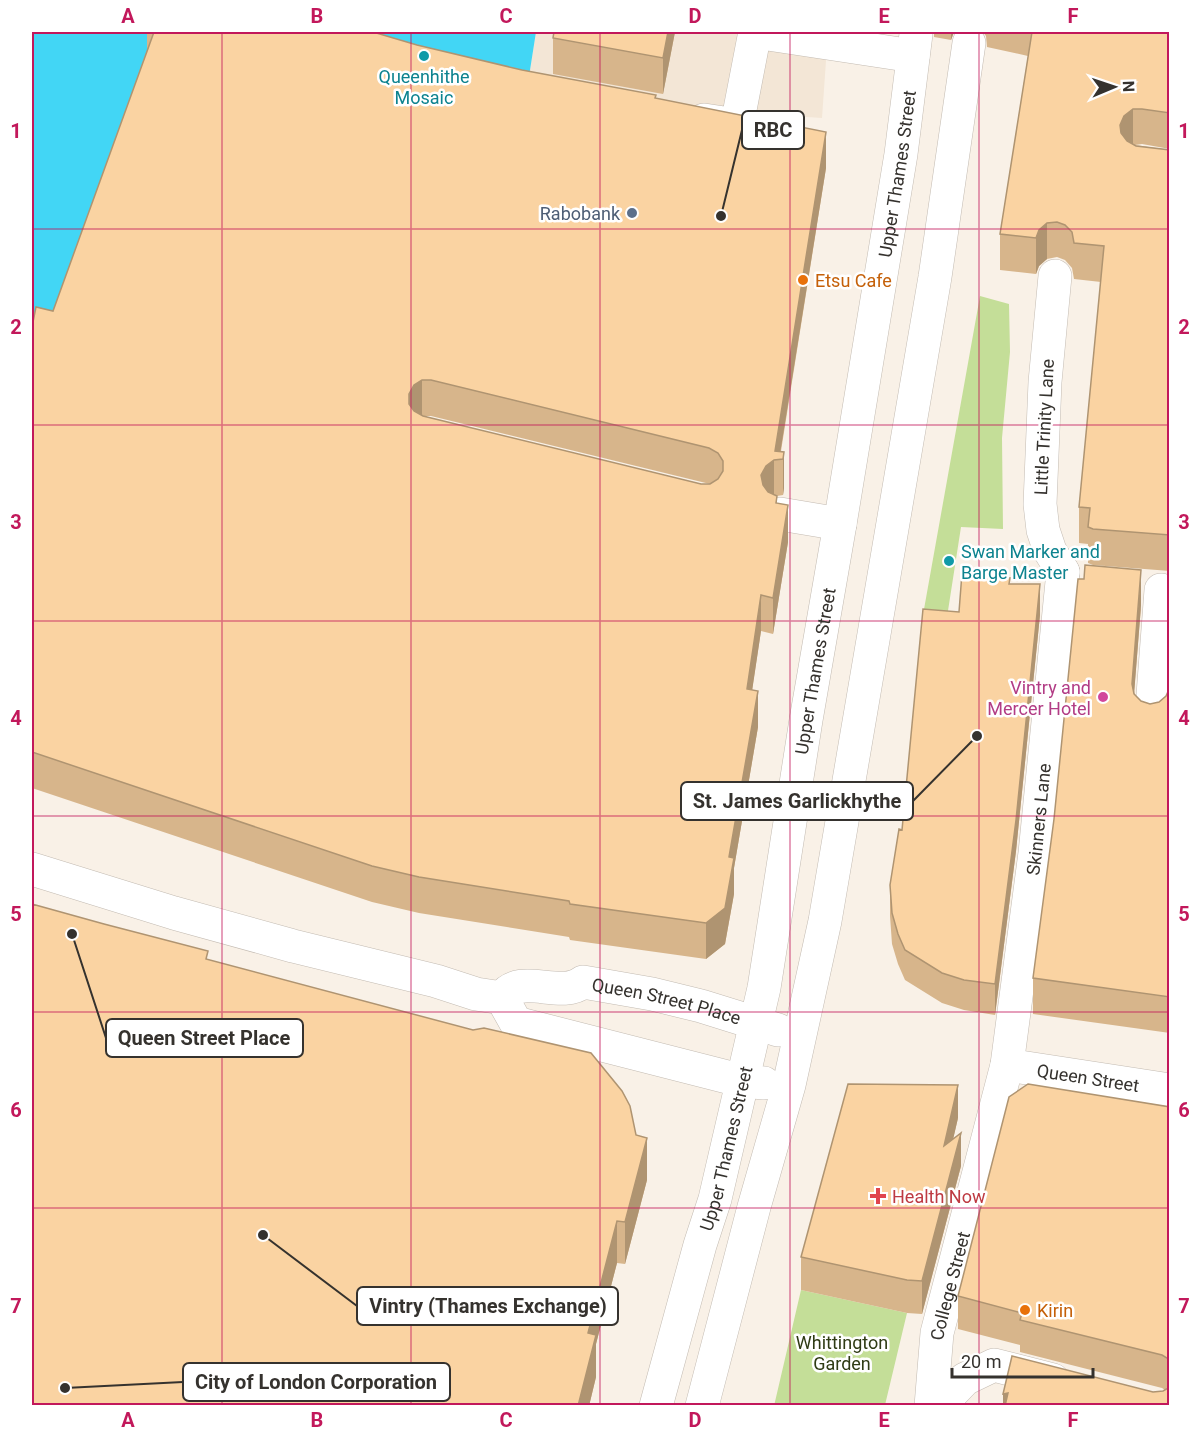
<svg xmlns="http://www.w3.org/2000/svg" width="1201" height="1437" viewBox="0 0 1201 1437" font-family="Roboto,sans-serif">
<rect width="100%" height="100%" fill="#f9f1e7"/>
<path fill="#f3e6d6" d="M536,32H828L822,118L668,108L528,83Z"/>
<path fill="#c4de98" d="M980,296L1009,304L1010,352L1002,438L1003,529L961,527L945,630L921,626Z
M801,1290L907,1313L885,1405L774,1406Z"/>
<path fill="#42d6f5" d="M32,32H161L60,318L32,336Z
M363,32H536L528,83Z"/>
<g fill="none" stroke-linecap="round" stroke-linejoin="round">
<g stroke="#c3bbb2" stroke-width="34">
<g id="minor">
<path d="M755,32L913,56"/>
<path d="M704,120L737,125L755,32"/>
<path d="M1055,276L1045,382L1040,504L1043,530L1050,551L1063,572"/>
<path d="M780,514L840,524"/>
<path d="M1151,721L1161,590"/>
<path id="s1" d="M1007,1065L1170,1090"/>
<path id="s2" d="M931,1406L937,1333L1007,1065L1035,853L1063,572"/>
<path d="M939,1406L965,1379L994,1365L1053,1380"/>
</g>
</g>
<g stroke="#c3bbb2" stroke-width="34">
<g id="major">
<path d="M32,869L174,913L293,946L436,981L476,994L502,998"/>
<path id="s3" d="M502,998C520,971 560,1000 583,982L652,994L701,1006L778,1030"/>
<path d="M502,998L516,1023L743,1081L764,1083"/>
<path id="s4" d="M656,1406L700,1245L715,1199L764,988L806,720L840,524L901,154L916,34"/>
<path d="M702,1406L754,1207L789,1085L825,921L935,277L969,43"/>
</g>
</g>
<use href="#minor" stroke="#fff" stroke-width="33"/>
<use href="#major" stroke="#fff" stroke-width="33"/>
</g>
<path fill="#d7b58b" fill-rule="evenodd" d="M147,32H373L417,45L522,70L656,98L826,168L781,451L784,452V488L783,495L777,496V504L788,542L773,634L761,631L752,690L758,727L734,868V894L725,944L706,959L570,940L569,937L419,913L372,902L32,788V327L53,311L147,50ZM423,416H431L710,484H701Z
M675,32L663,94L553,74V38Z
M934,32H954L951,40L934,37Z
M983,32H1170V149L1142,144L1135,145L1170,150V571L1093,565L1088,563V544L1079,543V507L1101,282L1074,279L1072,268L1065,260L1057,257L1047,259L1039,266L1036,274L1000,270V234L1028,56L987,47L986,36Z
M1010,584L1040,615L1016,851L995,1015L964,1010L942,1003L905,980L898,964L892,944L890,916V885L902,830L959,612Z
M1141,606L1134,693L1141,701L1150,704L1159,702L1166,696L1170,687V1033L1033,1014V978Z
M208,960L647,1180L625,1264L617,1263L596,1344V1377L589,1406H32Z
M1170,1107V1406H1003L1163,1391L1165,1390L1162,1388L1020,1352V1345L958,1329V1296Z
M958,1118L953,1139L961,1166L922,1314L907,1313L801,1290V1257Z"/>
<path fill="#af9471" d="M668,32H675L663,94V58Z
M951,32H954L951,40Z
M1133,109V145L1124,152L1120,125L1124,116Z
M826,132V168L779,460L775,451Z
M1047,223V259L1039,266L1036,274V238L1039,230Z
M422,380V416L409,430V394L414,385Z
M784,452V488L783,495V459Z
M774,460V496L761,512V475L766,466Z
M788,505V542L773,634V598Z
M1141,570V606L1132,720V684Z
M1040,584V615L1016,851L995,1015V984Z
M761,595V631L747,725V689Z
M758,691V727L734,868V894L725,944L706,959V923L729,857Z
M958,1085V1118L944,1179V1146Z
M961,1133V1166L922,1314V1281Z
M647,1138V1180L625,1264V1222Z
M617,1221V1263L596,1344V1377L589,1406H578L588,1333Z
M1008,1393V1406H1003V1394Z"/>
<path fill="#fad3a2" stroke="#af9471" stroke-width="1.5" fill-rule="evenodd" d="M154,32H373L417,45L522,70L656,95L655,98L826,132L775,451L784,452L783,459L774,460L766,466L761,475L763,485L768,492L777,496L776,503L788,505L773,598L761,595L747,689L758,691L729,857L734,858L725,908L706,923L570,904L569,901L419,877L372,866L32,752V327L36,307L53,311ZM422,380H431L709,448L718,453L723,461V471L718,479L710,484H701L423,416L414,411L409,404V394L414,385Z
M554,32H668L663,58L553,38Z
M1032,32H1170V113L1142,109H1133L1124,116L1120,125L1121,133L1127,141L1136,146L1170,150V535L1093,529L1088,527L1090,508L1079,507L1104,246L1074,243L1072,232L1065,225L1057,222L1047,223L1039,230L1036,238L1000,234Z
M1085,565L1141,570L1132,684L1134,694L1141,701L1150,704L1159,702L1166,696L1170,687V997L1033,978L1054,819L1078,579H1084Z
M962,573L1010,578L1009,584H1040L1016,820L995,984L964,980L942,973L905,950L898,934L892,913L890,885L899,829L902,830L923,609L959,612Z
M32,904L104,924L208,951L206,959L473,1030L484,1028L591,1053L622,1091L630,1106L636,1135L647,1138L625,1222L617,1221L588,1333L596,1335L578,1406H32Z
M848,1084L958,1085L944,1146L961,1133L922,1281L907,1280L801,1257Z
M1028,1084L1170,1107V1360L1162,1355L1020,1320L1022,1313L958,1296L1009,1097Z
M1012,1356L1153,1392L1163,1391L1170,1387V1406H1005L1008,1393L1003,1394Z"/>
<path fill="none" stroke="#c2185b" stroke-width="1.5" stroke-opacity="0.55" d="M222,32V1406M411,32V1406M600,32V1406M790,32V1406M979,32V1406M32,229H1170M32,425H1170M32,621H1170M32,816H1170M32,1012H1170M32,1208H1170"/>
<g fill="#0f9aa8" stroke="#fff" stroke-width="2">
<circle cx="424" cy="56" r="6"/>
<circle cx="949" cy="561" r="6"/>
</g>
<circle fill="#5c6f8a" stroke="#fff" stroke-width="2" cx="632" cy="213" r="6"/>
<g fill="#e8710a" stroke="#fff" stroke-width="2">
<circle cx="803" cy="280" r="6"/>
<circle cx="1025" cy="1310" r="6"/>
</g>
<circle fill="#d1479c" stroke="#fff" stroke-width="2" cx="1103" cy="697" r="6"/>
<path fill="#e0444e" stroke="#fff" stroke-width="2" d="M875 1187h6v6h6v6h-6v6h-6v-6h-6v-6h6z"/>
<g text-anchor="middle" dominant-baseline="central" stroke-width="5" stroke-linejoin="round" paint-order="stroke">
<g font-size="18" fill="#0d838f" stroke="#fff">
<text x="424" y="76">Queenhithe<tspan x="424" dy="21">Mosaic</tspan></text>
<text x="961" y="551" text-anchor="start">Swan Marker and<tspan x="961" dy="21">Barge Master</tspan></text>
</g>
<g font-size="18" fill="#35322e" stroke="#fff">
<text stroke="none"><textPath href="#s4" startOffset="1257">Upper Thames Street</textPath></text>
<text transform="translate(1044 427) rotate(-87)">Little Trinity Lane</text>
<text stroke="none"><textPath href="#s4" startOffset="753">Upper Thames Street</textPath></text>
<text stroke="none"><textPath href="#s2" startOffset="598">Skinners Lane</textPath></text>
<text stroke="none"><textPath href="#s3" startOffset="172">Queen Street Place</textPath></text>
<text stroke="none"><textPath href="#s1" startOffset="82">Queen Street</textPath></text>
<text stroke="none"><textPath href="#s4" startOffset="267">Upper Thames Street</textPath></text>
<text stroke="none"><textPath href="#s2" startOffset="122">College Street</textPath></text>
</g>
<g font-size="18" fill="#4e5e75" stroke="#fff" text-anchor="end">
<text x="620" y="213">Rabobank</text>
</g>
<g font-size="18" fill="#c56008" stroke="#fff" text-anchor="start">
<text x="815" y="280">Etsu Cafe</text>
<text x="1037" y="1310">Kirin</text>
</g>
<g font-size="18" fill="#b23c85" stroke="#fff" text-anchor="end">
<text x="1091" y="687">Vintry and<tspan x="1091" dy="21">Mercer Hotel</tspan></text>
</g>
<g font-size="18" fill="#be3a42" stroke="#fff" text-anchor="start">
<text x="892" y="1196">Health Now</text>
</g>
<g font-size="18" fill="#2f3b14" stroke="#fff">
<text x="842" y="1342">Whittington<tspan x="842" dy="21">Garden</tspan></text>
</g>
</g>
<path fill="none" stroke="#35322e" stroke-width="2" d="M721 216L742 130M977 736L913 801M72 934L106 1038M263 1235L357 1306M65 1388L183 1382"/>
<g fill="#35322e" stroke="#fff" stroke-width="2">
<circle cx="721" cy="216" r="6"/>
<circle cx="977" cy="736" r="6"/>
<circle cx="72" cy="934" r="6"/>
<circle cx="263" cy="1235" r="6"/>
<circle cx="65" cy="1388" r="6"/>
</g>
<g fill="#fff" stroke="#35322e" stroke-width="2">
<rect x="742" y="111" width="62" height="38" rx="6"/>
<rect x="681" y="782" width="232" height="38" rx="6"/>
<rect x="106" y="1019" width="197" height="38" rx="6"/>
<rect x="357" y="1287" width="261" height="38" rx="6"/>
<rect x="183" y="1363" width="267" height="38" rx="6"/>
</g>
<g font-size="20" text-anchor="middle" font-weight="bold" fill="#35322e">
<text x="773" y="137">RBC</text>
<text x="797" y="808">St. James Garlickhythe</text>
<text x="204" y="1045">Queen Street Place</text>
<text x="488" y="1313">Vintry (Thames Exchange)</text>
<text x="316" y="1389">City of London Corporation</text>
</g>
<rect width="1201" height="1437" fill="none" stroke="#ffffff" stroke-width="66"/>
<g transform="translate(1114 87) rotate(88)" stroke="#ffffff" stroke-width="4.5" paint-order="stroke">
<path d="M0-4.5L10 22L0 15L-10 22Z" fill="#35322e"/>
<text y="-9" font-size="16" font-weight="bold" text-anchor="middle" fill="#35322e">N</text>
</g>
<path d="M952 1368v9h141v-9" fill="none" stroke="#35322e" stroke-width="3"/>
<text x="961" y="1368" font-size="18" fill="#35322e" stroke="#ffffff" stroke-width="4.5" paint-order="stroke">20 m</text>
<rect x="33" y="33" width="1135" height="1371" fill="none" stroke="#c2185b" stroke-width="2"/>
<g font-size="20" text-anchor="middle" font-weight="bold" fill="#c2185b">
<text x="128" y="23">A</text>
<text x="317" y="23">B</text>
<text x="506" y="23">C</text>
<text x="695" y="23">D</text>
<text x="884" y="23">E</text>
<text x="1073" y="23">F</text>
<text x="16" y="138">1</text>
<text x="1184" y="138">1</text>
<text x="16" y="334">2</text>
<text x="1184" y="334">2</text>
<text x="16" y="529">3</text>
<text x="1184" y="529">3</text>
<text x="16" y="725">4</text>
<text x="1184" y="725">4</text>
<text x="16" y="921">5</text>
<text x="1184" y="921">5</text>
<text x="16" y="1117">6</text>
<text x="1184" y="1117">6</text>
<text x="16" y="1313">7</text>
<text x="1184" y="1313">7</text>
<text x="128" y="1427">A</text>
<text x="317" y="1427">B</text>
<text x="506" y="1427">C</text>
<text x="695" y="1427">D</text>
<text x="884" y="1427">E</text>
<text x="1073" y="1427">F</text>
</g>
</svg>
